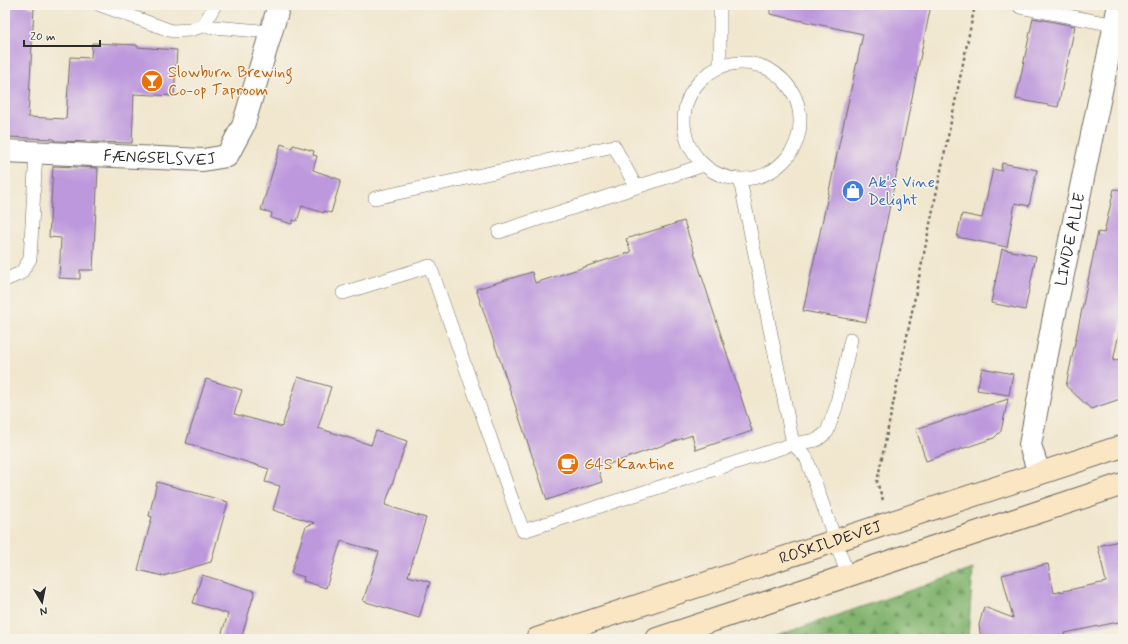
<svg xmlns="http://www.w3.org/2000/svg" width="1128" height="644" viewBox="0 0 1128 644" font-family="Mynerve,sans-serif">
<defs>
<pattern id="forest-firs" width="22" height="20" patternUnits="userSpaceOnUse"><rect width="22" height="20" fill="#82b46e"/><path d="M5 1l3.5 6h-7zM16 11l3.5 6h-7z" fill="#6b935b"/></pattern>
</defs>
<rect width="100%" height="100%" fill="#f7f3e8"/>
<filter id="ink" filterUnits="userSpaceOnUse"><feTurbulence type="fractalNoise" baseFrequency=".025" numOctaves="2"/><feDisplacementMap in="SourceGraphic" scale="8" xChannelSelector="R" yChannelSelector="G"/><feConvolveMatrix kernelMatrix="1 2 1 2 8 2 1 2 1" color-interpolation-filters="sRGB"/></filter>
<filter id="wash" filterUnits="userSpaceOnUse"><feTurbulence type="fractalNoise" baseFrequency=".012" numOctaves="4" result="noise"/><feDisplacementMap in="SourceGraphic" scale="16" xChannelSelector="R" yChannelSelector="G"/><feGaussianBlur stdDeviation="0.9" result="paint"/><feColorMatrix in="noise" values="0 0 0 0 0 0 0 0 0 0 0 0 0 0 0 0 0 1.4 0 .05"/><feComposite in="paint" operator="in"/></filter>
<g filter="url(#wash)">
<rect width="100%" height="100%" fill="#f1e7cf"/>
<path fill="url(#forest-firs)" stroke="#56704c" d="M973,569L968,639H767Z"/>
<g id="blocks">
<path fill="#bd98dd" d="M5,5H26L34,8L28,117L66,119L70,57L91,58L92,43L137,45V47L177,50L174,96L134,94L132,143L54,141V139L5,137Z
M770,5H931L866,322L803,311L863,34L770,14Z
M1033,18L1075,26L1058,107L1016,99Z
M281,144L292,148L293,145L314,151L313,155L317,156L313,170L341,180L331,213L324,211V213L302,206L297,221L293,220L292,224L271,218L272,213L261,210Z
M1002,163L1037,170L1029,206L1015,203L1007,247L957,237L962,214L982,218L993,169L1001,171Z
M53,166L98,168L93,270H80V279L59,278L61,238L49,237Z
M1114,189L1123,190V315L1113,361L1123,358V398L1091,409L1066,386L1098,232L1104,233Z
M684,221L752,431L696,450L692,435L598,468L602,482L547,500L476,289L532,272L535,283L631,252L626,239Z
M1002,249L1036,256L1025,310L991,303Z
M982,368L1013,374L1009,395L977,390Z
M298,377L331,387L318,428L371,445L376,431L407,441L385,505L426,518L408,576L430,582L419,618L363,601L379,552L341,541L326,588L303,581L304,577L291,573L306,526L315,523L273,510L280,486L265,482L269,469L186,443L206,379L242,390L234,414L282,427Z
M1008,399L1001,431L994,438L926,461L916,429Z
M157,482L228,502L211,562L163,576L138,570L152,517L149,516Z
M1123,540V621L1065,633L1066,639H981L979,625L984,607L1013,618L1002,575L1048,564L1054,593L1106,582L1098,546Z
M202,575L255,591L241,639H220L228,614L193,603Z"/>
</g>
</g>
<g filter="url(#ink)">
<use href="#blocks" fill-opacity="0" stroke="#706d64" stroke-width="1"/>
<g fill="none" stroke-linecap="round" stroke-linejoin="round">
<g stroke="#706d64" stroke-width="14">
<path id="service" d="M100,5L172,31L190,30L203,26L215,5
M1021,5L1020,7L1115,25
M203,26L271,32
M684 121a58 58 0 1 1 116 0a58 58 0 1 1-116 0Z
M720,67V5
M740,180L793,444L806,457L848,576
M375,198L614,146L636,187
M499,232L704,165
M5,280L21,273L30,259L36,153
M343,293L430,266L523,531L793,444L817,440L827,432L836,407L851,339"/>
</g>
<g stroke="#706d64" stroke-width="24">
<g id="minor">
<path id="s1" d="M5,151L203,160L227,156L243,126L279,5"/>
<path id="s2" d="M1039,473L1030,445L1053,322L1119,5"/>
</g>
</g>
<g stroke="#706d64" stroke-width="24">
<g id="secondary">
<path id="s3" d="M537,639L1123,446"/>
<path d="M657,639L1123,484"/>
</g>
</g>
<path stroke="#706d64" stroke-width="2.5" stroke-dasharray="3 3" stroke-linecap="butt" d="M883,500L877,482L975,5"/>
<use href="#service" stroke="#fff" stroke-width="13"/>
<use href="#minor" stroke="#fff" stroke-width="22"/>
<use href="#secondary" stroke="#fbe6c4" stroke-width="22"/>
</g>
</g>
<defs>
<g id="bar-disc" transform="scale(1.15)"><circle r="9.5" fill="#e8710a" stroke="#f7f3e8"/><path d="M-6-5H6L.8 .8V4.5H3.5V6h-7V4.5H-.8V.8Z" fill="#fff"/></g>
<g id="shop-disc" transform="scale(1.15)"><circle r="9.5" fill="#3f7fe0" stroke="#f7f3e8"/><path d="M-5-2.5h2.3a2.7 3.5 0 0 1 5.4 0H5L5.5 6h-11ZM-1.5-2.5h3a1.5 2.3 0 0 0-3 0Z" fill="#fff"/></g>
<g id="cafe-disc" transform="scale(1.15)"><circle r="9.5" fill="#e8710a" stroke="#f7f3e8"/><path d="M-5.5-4.5H6V0H3Q3 3.5 0 3.5H-2.5Q-5.5 3.5-5.5 0ZM3-3.2v2h1.7v-2ZM-6 4.5H4V6H-6Z" fill="#fff"/></g>
</defs>
<g fill-rule="evenodd">
<use href="#bar-disc" x="152" y="81"/>
<use href="#shop-disc" x="853" y="191"/>
<use href="#cafe-disc" x="568" y="464"/>
</g>
<g text-anchor="middle" dominant-baseline="central" stroke-width="3" stroke-linejoin="round" paint-order="stroke">
<g font-size="16" fill="#c56008" stroke="#f7f3e8" text-anchor="start">
<text x="168" y="72">Slowburn Brewing<tspan x="168" dy="18">Co-op Taproom</tspan></text>
<text x="584" y="464">G4S Kantine</text>
</g>
<g font-size="16" fill="#2b2b2b" stroke="#f7f3e8">
<text stroke="none"><textPath href="#s1" startOffset="155">FÆNGSELSVEJ</textPath></text>
<text stroke="none"><textPath href="#s2" startOffset="239">LINDE ALLE</textPath></text>
<text stroke="none"><textPath href="#s3" startOffset="309">ROSKILDEVEJ</textPath></text>
</g>
<g font-size="16" fill="#366cbe" stroke="#f7f3e8" text-anchor="start">
<text x="868" y="182">Ak's Vine<tspan x="868" dy="18">Delight</tspan></text>
</g>
</g>
<rect width="1128" height="644" fill="none" stroke="#f7f3e8" stroke-width="20"/>
<g transform="translate(42 602) rotate(170)" stroke="#f7f3e8" stroke-width="3" paint-order="stroke">
<path d="M0-3L7 15L0 10L-7 15Z" fill="#2b2b2b"/>
<text y="-6" font-size="11" font-weight="bold" text-anchor="middle" fill="#2b2b2b">N</text>
</g>
<path d="M24 40v6h76v-6" fill="none" stroke="#2b2b2b" stroke-width="2"/>
<text x="30" y="40" font-size="12" fill="#2b2b2b" stroke="#f7f3e8" stroke-width="3" paint-order="stroke">20 m</text>
</svg>
